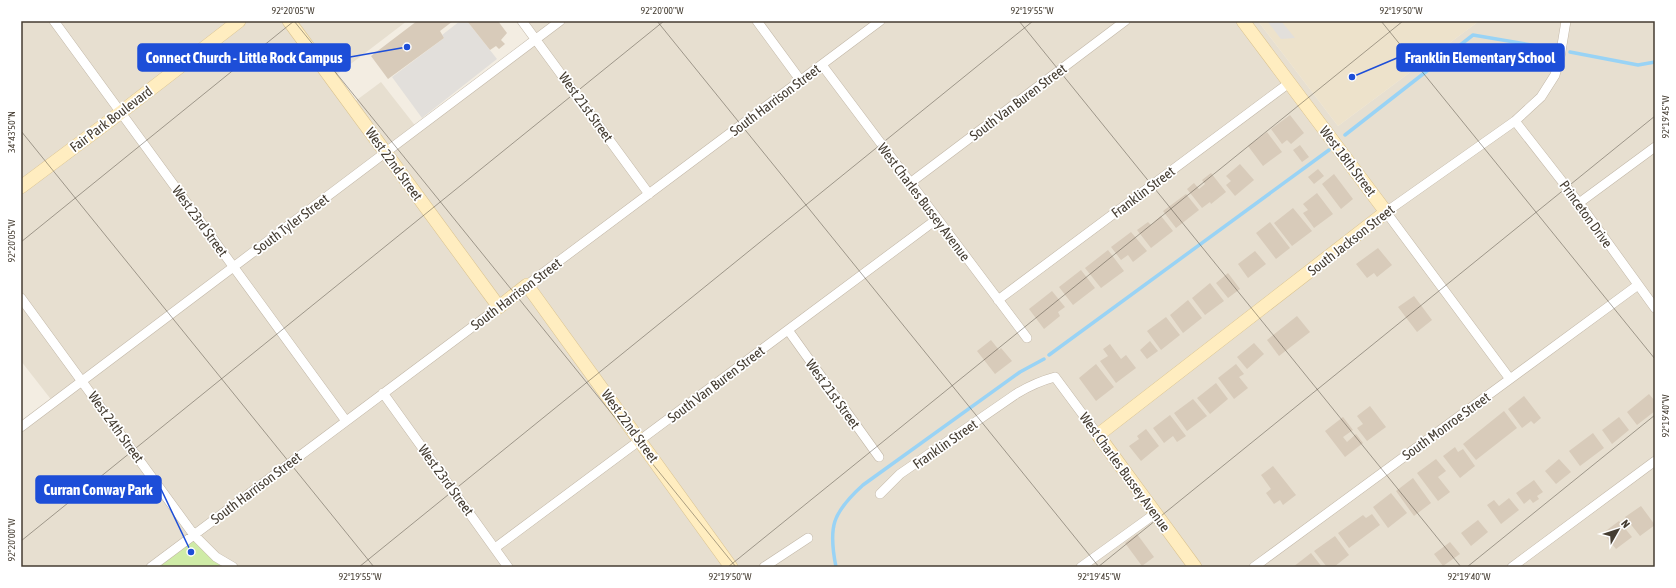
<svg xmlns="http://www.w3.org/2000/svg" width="1676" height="588" viewBox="0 0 1676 588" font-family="'Asap Condensed',sans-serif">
<rect width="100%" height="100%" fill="#f3ede2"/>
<path fill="#e7dfd0" d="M21,21H407L331,79L350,105L381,82L417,128L535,39L522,21H1258L1338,126L1479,21H1655V567H21V426L53,402L21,361Z"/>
<path fill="#ede2cb" d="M1258,21H1479L1338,126Z"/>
<path fill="#cfeba7" d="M194,535L233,567H151Z"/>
<path fill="#e2dfdb" d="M460,21H467L497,59L422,118L392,77L444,38L442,35Z
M1267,21H1281L1295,38L1281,39Z"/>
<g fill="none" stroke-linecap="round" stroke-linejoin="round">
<path stroke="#99d3f5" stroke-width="3.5" d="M1570,52L1638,65L1655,62
M1345,135L1473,35L1549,48
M1049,355L1329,150
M836,567C828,527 832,513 863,485L1020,372L1044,359"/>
</g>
<path fill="#d8cbba" d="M417,21H453L440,31L444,38L388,79L371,56Z
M467,21H498L507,33L501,40L505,44L499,49L496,46L490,50Z
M1290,115L1304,133L1291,144L1287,140L1282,144L1271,129Z
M1267,132L1282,152L1263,166L1248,146Z
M1300,145L1309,157L1302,162L1293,150Z
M1240,164L1254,180L1235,196L1226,185L1231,181L1226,176Z
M1318,169L1324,176L1314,184L1308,177Z
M1211,173L1226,192L1211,204L1210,202L1202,208L1187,189L1194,183L1199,189L1205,184L1202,180Z
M1334,174L1353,199L1341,209L1322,184Z
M1317,193L1333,214L1314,228L1303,213L1308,210L1303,204Z
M1186,194L1199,210L1176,228L1163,211Z
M1293,208L1312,231L1292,246L1274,223Z
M1161,216L1173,231L1151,248L1137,230L1148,222L1151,225Z
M1270,222L1290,248L1276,259L1256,233Z
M1131,232L1147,251L1133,262L1128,255L1121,260L1111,247Z
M1378,248L1392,265L1377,277L1374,273L1367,278L1356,264Z
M1108,250L1124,271L1101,288L1085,268Z
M1255,251L1266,264L1248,278L1238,264Z
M1081,270L1095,288L1073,305L1059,287Z
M1228,273L1240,289L1228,298L1216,283Z
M1210,283L1224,301L1205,315L1192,298Z
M1052,291L1065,307L1058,312L1060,316L1044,329L1029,309Z
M1414,296L1432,320L1417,332L1398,307Z
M1188,300L1202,318L1183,333L1170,315Z
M1297,316L1310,332L1279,356L1267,340Z
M1166,317L1180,335L1161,350L1147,331Z
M991,340L999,350L1001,348L1012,361L995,374L977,351Z
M1150,341L1158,351L1147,359L1140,350Z
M1254,343L1264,354L1247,369L1237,357Z
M1110,344L1121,359L1126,355L1136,368L1116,383L1100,361L1108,356L1103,349Z
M1096,364L1114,387L1096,401L1079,378Z
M1236,364L1244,374L1239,377L1248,388L1234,399L1218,378Z
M1216,383L1228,399L1210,414L1197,398Z
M1649,394L1655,401V411L1637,425L1627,412Z
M1524,396L1541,418L1534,424L1531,421L1522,428L1508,409Z
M1193,399L1207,416L1187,431L1174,413Z
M1370,406L1386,427L1367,441L1357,428L1363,424L1357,416Z
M1504,411L1517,428L1476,460L1463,444Z
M1170,415L1186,436L1177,442L1173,436L1164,443L1153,428Z
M1343,417L1353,430L1343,437L1347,442L1356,434L1363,443L1345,457L1325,431Z
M1619,417L1629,430L1612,444L1602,430Z
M1146,429L1159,446L1141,461L1129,446L1139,439L1137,436Z
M1593,433L1604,448L1580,466L1569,451Z
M1455,447L1458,452L1463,449L1475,466L1460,478L1443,456Z
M1436,459L1446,471L1438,477L1450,492L1438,501L1417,473Z
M1559,459L1571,472L1556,484L1545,471Z
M1273,466L1296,495L1283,505L1280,500L1274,504L1266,493L1271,489L1261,475Z
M1413,478L1431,503L1414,516L1396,491Z
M1534,480L1543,492L1537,496L1539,499L1533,503L1530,499L1524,504L1516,493Z
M1391,493L1407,513L1388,528L1373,507Z
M1509,498L1519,510L1501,524L1487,505L1494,500L1499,506Z
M1641,506L1655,525L1640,536L1625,517Z
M1372,514L1380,525L1349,548L1338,533L1363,515L1366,518Z
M1478,520L1488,532L1471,546L1461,533Z
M1619,521L1632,537L1616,549L1603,533Z
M1137,534L1154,557L1142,566L1125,543Z
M1335,536L1349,555L1334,567H1327L1314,551Z
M1450,542L1460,554L1443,566L1434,554Z
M1311,553L1322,567H1293Z"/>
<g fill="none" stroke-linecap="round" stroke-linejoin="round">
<g stroke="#c2b7a7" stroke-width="10">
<path id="street" d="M54,21L346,421
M522,21L649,194
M757,21L801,81
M822,65L1027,338
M1515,121L1579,203L1655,308
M910,183L1125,21
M1579,203L1655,147
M527,285L880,21
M21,298L194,535L216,557L233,567
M998,300L1289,83
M788,330L879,457
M1510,379L1386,212L1515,121L1541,97L1555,75L1560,57L1566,21
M383,393L508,567
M21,427L560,21
M880,494L900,474L1016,394C1029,386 1040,381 1055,377L1098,435
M495,548L937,219
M151,567L499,307
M764,567L808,538
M1081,567L1156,513
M1254,567L1638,285
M1512,567L1655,461"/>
</g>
<g stroke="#dac390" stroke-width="14">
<path id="secondary" d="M289,21L499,307L527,285L731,567
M21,187L120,113L239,21
M1195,567L1098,435L1386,212L1243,21"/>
</g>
<use href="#street" stroke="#fff" stroke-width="9"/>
<use href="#secondary" stroke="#ffedc0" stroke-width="13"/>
</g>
<path fill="none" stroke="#453d32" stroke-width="1" stroke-opacity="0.45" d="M294,21L736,567M657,21L1099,567M1019,21L1461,567M1381,21L1655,359M21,131L374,567M21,242L294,21M21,541L664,21M359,567L1033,21M728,567L1403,21M1098,567L1655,116M1467,567L1655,415"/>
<g text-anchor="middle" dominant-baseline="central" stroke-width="3.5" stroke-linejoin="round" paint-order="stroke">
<g font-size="14" fill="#453d32" stroke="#fff">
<text transform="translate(775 100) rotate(-37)">South Harrison Street</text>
<text transform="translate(1018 102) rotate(-37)">South Van Buren Street</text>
<text transform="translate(586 107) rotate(54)">West 21st Street</text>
<text transform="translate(111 119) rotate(-37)">Fair Park Boulevard</text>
<text transform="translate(1348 161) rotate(53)">West 18th Street</text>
<text transform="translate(394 164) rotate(54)">West 22nd Street</text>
<text transform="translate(1143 192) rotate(-37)">Franklin Street</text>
<text transform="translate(924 202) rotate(53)">West Charles Bussey Avenue</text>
<text transform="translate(1586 214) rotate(54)">Princeton Drive</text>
<text transform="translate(200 221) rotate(54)">West 23rd Street</text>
<text transform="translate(291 224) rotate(-37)">South Tyler Street</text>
<text transform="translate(1351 240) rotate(-38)">South Jackson Street</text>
<text transform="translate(516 294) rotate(-37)">South Harrison Street</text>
<text transform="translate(716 384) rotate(-37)">South Van Buren Street</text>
<text transform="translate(833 394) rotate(54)">West 21st Street</text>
<text transform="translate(630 426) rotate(54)">West 22nd Street</text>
<text transform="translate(1446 426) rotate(-36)">South Monroe Street</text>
<text transform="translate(116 427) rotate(54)">West 24th Street</text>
<text transform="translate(945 444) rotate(-35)">Franklin Street</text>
<text transform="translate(1125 472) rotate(54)">West Charles Bussey Avenue</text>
<text transform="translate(446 480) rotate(54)">West 23rd Street</text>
<text transform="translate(256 488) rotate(-37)">South Harrison Street</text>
</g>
</g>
<path fill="none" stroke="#1d4ed8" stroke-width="1.5" d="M407 47L350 57M1352 77L1397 58M191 552L161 489"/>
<g fill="#1d4ed8" stroke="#fff" stroke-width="1.5">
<circle cx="407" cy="47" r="4"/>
<circle cx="1352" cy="77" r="4"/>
<circle cx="191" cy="552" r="4"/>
</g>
<g fill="#1d4ed8" stroke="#1d4ed8" stroke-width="1.5">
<rect x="138" y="44" width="212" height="27" rx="4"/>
<rect x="1397" y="44" width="167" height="27" rx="4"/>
<rect x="36" y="476" width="125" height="27" rx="4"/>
</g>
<g font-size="15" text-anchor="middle" font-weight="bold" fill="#fff">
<text x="244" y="63">Connect Church - Little Rock Campus</text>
<text x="1480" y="63">Franklin Elementary School</text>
<text x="98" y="495">Curran Conway Park</text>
</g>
<rect width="1676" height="588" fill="none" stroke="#ffffff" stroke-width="44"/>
<g transform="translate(1618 530) rotate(51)" stroke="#ffffff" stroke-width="3" paint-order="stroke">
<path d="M0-3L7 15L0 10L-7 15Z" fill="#453d32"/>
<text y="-6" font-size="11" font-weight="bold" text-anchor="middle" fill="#453d32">N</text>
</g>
<rect x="22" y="22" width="1632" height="544" fill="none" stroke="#453d32" stroke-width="1.5"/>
<g font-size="10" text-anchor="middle" fill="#453d32">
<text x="293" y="14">92°20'05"W</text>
<text x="662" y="14">92°20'00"W</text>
<text x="1032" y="14">92°19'55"W</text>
<text x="1401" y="14">92°19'50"W</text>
<text transform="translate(1665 117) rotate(-90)" y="4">92°19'45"W</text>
<text transform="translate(11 132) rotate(-90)" y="4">34°43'50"N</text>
<text transform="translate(11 241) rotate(-90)" y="4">92°20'05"W</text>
<text transform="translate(1665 416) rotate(-90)" y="4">92°19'40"W</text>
<text transform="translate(11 540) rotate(-90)" y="4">92°20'00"W</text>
<text x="360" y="580">92°19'55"W</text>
<text x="730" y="580">92°19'50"W</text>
<text x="1099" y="580">92°19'45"W</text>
<text x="1469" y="580">92°19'40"W</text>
</g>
</svg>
